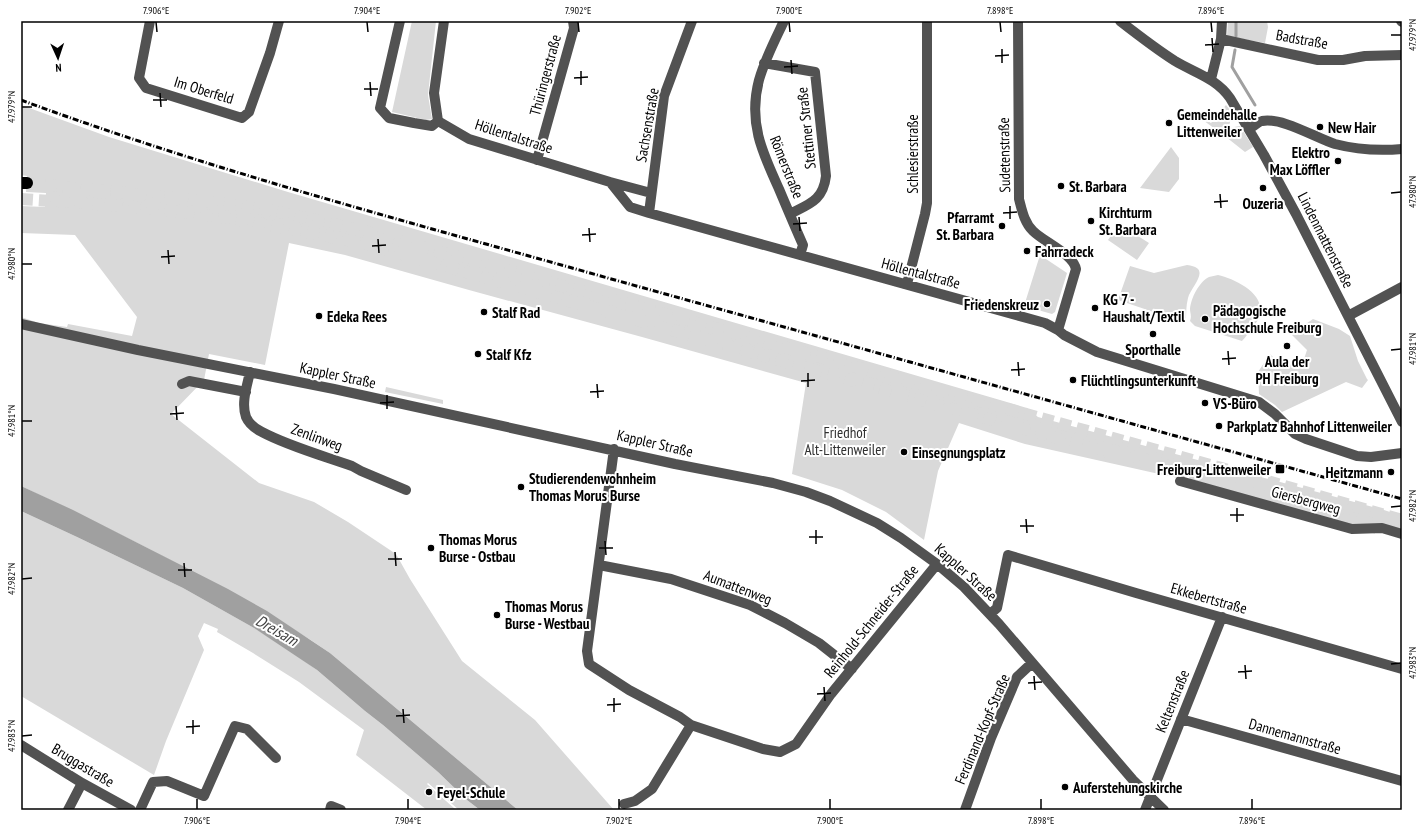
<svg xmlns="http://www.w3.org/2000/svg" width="1423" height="831" viewBox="0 0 1423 831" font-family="'PT Sans Narrow',sans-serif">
<rect width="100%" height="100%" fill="#fff"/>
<path fill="#d9d9d9" d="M412,21H436L428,95L432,119L426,120L392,112Z
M1228,21H1267L1268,27L1265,43L1227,36Z
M21,105L109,137L288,192L1027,408L1038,417L1384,510L1402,516V530L1352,525L1190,481L1188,471L1171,466L1168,476L1025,444L959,423L938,471L924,540L886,512L842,490L792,474L806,383L642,337L469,290L345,255L289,243L265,365L209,354L204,380L171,414L259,483L314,502L348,522L396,554L410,579L462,661L535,720L614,810H518L330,653C297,630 263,611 229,592C161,554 91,519 21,486V317L39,323L67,327L68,324L132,336L137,317L75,235L21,233V206L45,207L46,193L26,192L27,176L21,175Z
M1226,105L1234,115L1230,119V123L1222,134L1200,118L1201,116L1211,123Z
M1240,126L1253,147L1245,152L1226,137L1234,127Z
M1171,147L1179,158V179L1169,192L1140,188Z
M1119,224L1149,243L1137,260L1108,240Z
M1040,255L1067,273L1055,312L1052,314L1024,306Z
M1187,265C1213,268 1191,286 1188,298C1186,306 1186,314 1186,323L1118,300L1130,266L1154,273Z
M1218,275C1235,279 1265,293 1260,315C1260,319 1246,337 1242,341L1195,326L1190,321C1192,316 1190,313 1190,309C1191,298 1199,282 1209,277C1212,276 1215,276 1218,275Z
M1313,319L1339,329L1350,336L1358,361L1367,379L1368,380L1362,388L1346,382L1282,412L1275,405L1259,394L1258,372L1270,354L1276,360L1296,366L1304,359L1307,350L1291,334Z
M386,387L443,400V404L385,392Z
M21,511L77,537L183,588L254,628L289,650L317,670L365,711L383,725L438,772L467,800L480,810H459L428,783L427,784L455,809L454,810H427L356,755L364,730L299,682L253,653L217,632L218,629L204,623L198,636L204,650L166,741L154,775L21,696Z"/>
<path fill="#a0a0a0" d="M21,486L73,510L228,589L267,611L330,653L518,810H480L467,800L438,772L383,725L365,711L317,670L254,628L183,588L77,537L21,511Z"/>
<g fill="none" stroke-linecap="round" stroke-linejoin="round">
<path stroke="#a0a0a0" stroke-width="3" d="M1236,36V21
M1235,50L1232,67L1255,105"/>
<path stroke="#d9d9d9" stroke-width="12" stroke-dasharray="12 6" stroke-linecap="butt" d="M27,183L204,201L270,210L364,231L1243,474L1402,520
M21,199C80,203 140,206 199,214C255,221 311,233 366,244L1377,528"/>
<path stroke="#525252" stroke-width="10" d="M150,21L139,78L146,88L242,118L249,112L270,53L279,21
M400,21L380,108L389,118L414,123L432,126L438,121
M444,21L434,93L438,121L469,139L610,182L630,207L649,213L1045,323L1058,330L1064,335L1097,352L1259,402L1275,414L1295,434L1306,439L1357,456L1371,457L1402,453
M784,21C775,40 765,59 759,80C748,122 762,152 779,189C787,208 795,227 803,245L800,255
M1018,21L1019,199C1022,210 1024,222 1033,231C1044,242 1073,254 1076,269L1058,330
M1120,21C1138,35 1156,49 1175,61C1195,73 1216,78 1230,98L1264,155L1296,214L1402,422
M1401,21L1402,22
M1221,39L1318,60H1343L1365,56L1402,55
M764,63L815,72L826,176C823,201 809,204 790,214
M1211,79L1221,39L1222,21
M1249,129C1253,127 1258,122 1262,121C1282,117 1316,138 1335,144C1358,150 1379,151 1402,149
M537,160L574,28L573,21
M610,182L651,193
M649,213L664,96L692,21
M907,284L925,214L927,203V21
M1348,316L1402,287
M21,324L138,350L334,389L675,464L773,483L806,492L830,501L877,523L901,538L937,564L964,587L999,624L1133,780L1164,810
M250,372C247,386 241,403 246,417C249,424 256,429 262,432C288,446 324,456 352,466L361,471L406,490
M182,384L189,381L246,392
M614,449L587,651L589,664L629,690L680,717L691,725L763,749L780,752L796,744L831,694L937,564
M1180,481L1352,529L1382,528L1402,534
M599,565L671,579L750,605L785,623L819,643L852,669
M990,614L997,608L1008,555L1136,593L1402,669
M1181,719L1402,781
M21,745L82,783L131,810
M624,804L635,801L652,789L691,725
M68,810L82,783
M140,810L153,782L167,781L204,796L235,726L247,729L276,758
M330,810L331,806L341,810
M965,810L991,738L1017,677L1032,663
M1145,810L1222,617"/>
<path stroke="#000" stroke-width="12" d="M21,183H27"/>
<path stroke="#000" stroke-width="3" stroke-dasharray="6 2 1 2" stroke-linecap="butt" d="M21,100C216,172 416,224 615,280C878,353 1140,426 1402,499"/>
</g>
<path fill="none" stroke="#000" stroke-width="1.5" d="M156,22L157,32M367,22L368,32M578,22L579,32M789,22L790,32M1000,22L1001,32M1211,22L1212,32M1391,35H1401M1212,38L1213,52M1205,45L1219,44M1002,49V63M995,56L1009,55M791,60L792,74M784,67L798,66M581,71V85M574,78L588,77M370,82L371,96M364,89H378M160,93L161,107M153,100H167M22,107H32M1391,193L1401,192M1220,194L1221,208M1214,202L1228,201M1010,206V219M1003,213L1017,212M799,217L800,231M793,224L807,223M589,228L590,242M582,235L596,234M378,239L379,253M372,246L386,245M168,250L169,264M161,257L175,256M22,264H32M1391,350L1401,349M1228,351L1229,365M1222,359L1236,358M1018,362L1019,376M1011,370L1025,369M808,373V387M801,381L815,380M597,384L598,398M590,392L604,391M387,395V409M380,403L394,402M176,406L177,420M170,414L184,413M22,421H32M1391,507L1401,506M1237,508V522M1230,515H1244M1026,519L1027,533M1020,526H1034M816,530V544M809,537H823M605,541L606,555M599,548H613M395,552L396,566M388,559H402M184,563L185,577M178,570H192M22,579L32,578M1391,664L1401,663M1245,665L1246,679M1238,672L1252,671M1034,676L1035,690M1028,683L1042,682M824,687L825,701M817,694L831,693M614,698V712M607,705L621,704M403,709L404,723M396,716L410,715M193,720V734M186,727L200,726M22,736L32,735M197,799V809M408,799V809M619,799V809M830,799V809M1041,799V809M1252,799V809"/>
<g fill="#000" stroke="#fff" stroke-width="1.5">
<circle cx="1169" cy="123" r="4"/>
<circle cx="1320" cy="127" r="4"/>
<circle cx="1338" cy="161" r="4"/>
<circle cx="1061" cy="186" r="4"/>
<circle cx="1263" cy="188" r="4"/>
<circle cx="1091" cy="221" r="4"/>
<circle cx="1002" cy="226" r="4"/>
<circle cx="1027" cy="251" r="4"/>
<circle cx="1047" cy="304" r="4"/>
<circle cx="1095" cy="308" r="4"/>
<circle cx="484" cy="312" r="4"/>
<circle cx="319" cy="316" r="4"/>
<circle cx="1205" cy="319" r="4"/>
<circle cx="1153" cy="334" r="4"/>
<circle cx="1287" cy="346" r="4"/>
<circle cx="478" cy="354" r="4"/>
<circle cx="1073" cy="380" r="4"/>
<circle cx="1205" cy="403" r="4"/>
<circle cx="1219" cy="426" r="4"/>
<circle cx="904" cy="452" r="4"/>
<rect x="1275" y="464" width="10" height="10" rx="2"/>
<circle cx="1391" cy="472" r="4"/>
<circle cx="521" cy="487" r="4"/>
<circle cx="431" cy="548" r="4"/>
<circle cx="497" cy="615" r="4"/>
<circle cx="1065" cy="787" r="4"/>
<circle cx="429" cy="792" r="4"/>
</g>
<g text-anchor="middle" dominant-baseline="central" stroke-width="4" stroke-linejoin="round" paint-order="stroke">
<g font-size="15" fill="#000" stroke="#fff">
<text transform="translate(1302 39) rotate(10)">Badstraße</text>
<text transform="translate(545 75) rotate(-75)">Thüringerstraße</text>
<text transform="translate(204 90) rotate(17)">Im Oberfeld</text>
<text transform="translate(647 125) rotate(-80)">Sachsenstraße</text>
<text transform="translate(806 128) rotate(-96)">Stettiner Straße</text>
<text transform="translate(514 136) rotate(18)">Höllentalstraße</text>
<text transform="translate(912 154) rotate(-90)">Schlesierstraße</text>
<text transform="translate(1004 155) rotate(-91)">Sudetenstraße</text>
<text transform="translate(787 167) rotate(68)">Römerstraße</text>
<text transform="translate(1326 240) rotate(63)">Lindenmattenstraße</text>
<text transform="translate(921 273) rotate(15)">Höllentalstraße</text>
<text transform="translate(338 375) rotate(12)">Kappler Straße</text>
<text transform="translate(317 437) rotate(20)">Zenlinweg</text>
<text transform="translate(655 443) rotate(13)">Kappler Straße</text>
<text transform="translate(1306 500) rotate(15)">Giersbergweg</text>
<text transform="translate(966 572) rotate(42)">Kappler Straße</text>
<text transform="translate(738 587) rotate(21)">Aumattenweg</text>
<text transform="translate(1209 598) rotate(16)">Ekkebertstraße</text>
<text transform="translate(871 621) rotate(-51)">Reinhold-Schneider-Straße</text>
<text transform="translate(1172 701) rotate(-68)">Keltenstraße</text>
<text transform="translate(982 729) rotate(-67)">Ferdinand-Kopf-Straße</text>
<text transform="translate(1295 736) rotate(16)">Dannemannstraße</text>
<text transform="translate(83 765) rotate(31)">Bruggastraße</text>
</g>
<g font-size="15" font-weight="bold" fill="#000" stroke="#fff" text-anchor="start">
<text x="1177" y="114">Gemeindehalle<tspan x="1177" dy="17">Littenweiler</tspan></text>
<text x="1328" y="127">New Hair</text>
<text x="1330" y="152" text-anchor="end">Elektro<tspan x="1330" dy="17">Max Löffler</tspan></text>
<text x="1069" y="186">St. Barbara</text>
<text x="1263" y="203" text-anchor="middle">Ouzeria</text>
<text x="1099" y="212">Kirchturm<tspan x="1099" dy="17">St. Barbara</tspan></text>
<text x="994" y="217" text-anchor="end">Pfarramt<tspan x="994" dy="17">St. Barbara</tspan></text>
<text x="1035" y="251">Fahrradeck</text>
<text x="1103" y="299">KG 7 -<tspan x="1103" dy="17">Haushalt/Textil</tspan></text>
<text x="1039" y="304" text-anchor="end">Friedenskreuz</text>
<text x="1213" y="310">Pädagogische<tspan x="1213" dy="17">Hochschule Freiburg</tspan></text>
<text x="492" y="312">Stalf Rad</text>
<text x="327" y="316">Edeka Rees</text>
<text x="1153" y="349" text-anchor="middle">Sporthalle</text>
<text x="486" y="354">Stalf Kfz</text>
<text x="1287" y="361" text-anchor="middle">Aula der<tspan x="1287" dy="17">PH Freiburg</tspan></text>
<text x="1081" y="380">Flüchtlingsunterkunft</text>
<text x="1213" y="403">VS-Büro</text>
<text x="1227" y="426">Parkplatz Bahnhof Littenweiler</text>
<text x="912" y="452">Einsegnungsplatz</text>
<text x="1271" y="469" text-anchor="end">Freiburg-Littenweiler</text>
<text x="1383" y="472" text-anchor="end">Heitzmann</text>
<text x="529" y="478">Studierendenwohnheim<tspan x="529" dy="17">Thomas Morus Burse</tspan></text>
<text x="439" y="539">Thomas Morus<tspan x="439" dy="17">Burse - Ostbau</tspan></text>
<text x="505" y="606">Thomas Morus<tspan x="505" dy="17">Burse - Westbau</tspan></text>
<text x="1073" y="787">Auferstehungskirche</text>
<text x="437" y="792">Feyel-Schule</text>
</g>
<g font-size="15" fill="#303030" stroke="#fff">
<text x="845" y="432">Friedhof<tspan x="845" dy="17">Alt-Littenweiler</tspan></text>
</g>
<g font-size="16" font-style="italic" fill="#414141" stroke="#fff">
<text transform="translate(277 630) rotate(30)">Dreisam</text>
</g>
</g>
<rect width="1423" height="831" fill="none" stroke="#ffffff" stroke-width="44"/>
<g transform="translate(58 58) rotate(177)" stroke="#ffffff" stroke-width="3" paint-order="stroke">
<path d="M0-3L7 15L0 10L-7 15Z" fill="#000000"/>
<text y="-6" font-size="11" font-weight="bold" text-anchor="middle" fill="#000000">N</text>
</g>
<rect x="22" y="22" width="1379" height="787" fill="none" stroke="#000" stroke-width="1.5"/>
<g font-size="10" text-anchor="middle" fill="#000">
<text x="156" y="14">7.906°E</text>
<text x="367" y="14">7.904°E</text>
<text x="578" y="14">7.902°E</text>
<text x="789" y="14">7.900°E</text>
<text x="1000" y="14">7.898°E</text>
<text x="1211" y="14">7.896°E</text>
<text transform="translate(1412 35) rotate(-90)" y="4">47.979°N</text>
<text transform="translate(11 107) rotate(-90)" y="4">47.979°N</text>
<text transform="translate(1412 192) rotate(-90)" y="4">47.980°N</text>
<text transform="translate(11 264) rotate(-90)" y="4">47.980°N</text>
<text transform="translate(1412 349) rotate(-90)" y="4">47.981°N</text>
<text transform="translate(11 421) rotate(-90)" y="4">47.981°N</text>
<text transform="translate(1412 506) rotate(-90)" y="4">47.982°N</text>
<text transform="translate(11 579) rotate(-90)" y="4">47.982°N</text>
<text transform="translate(1412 663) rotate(-90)" y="4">47.983°N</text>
<text transform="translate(11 736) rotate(-90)" y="4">47.983°N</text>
<text x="197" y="824">7.906°E</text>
<text x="408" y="824">7.904°E</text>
<text x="619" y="824">7.902°E</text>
<text x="830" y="824">7.900°E</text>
<text x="1041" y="824">7.898°E</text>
<text x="1252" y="824">7.896°E</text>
</g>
</svg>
